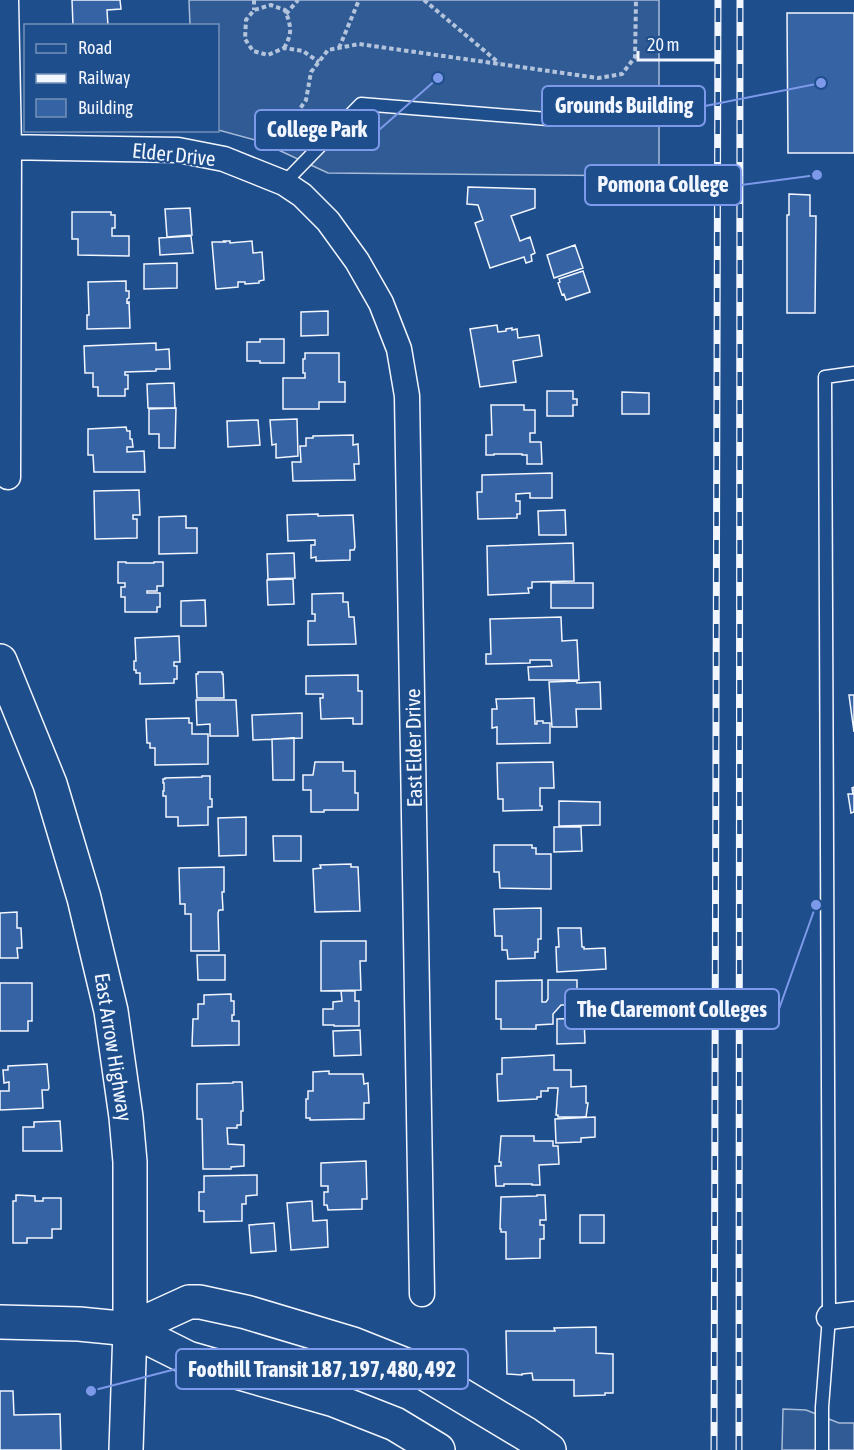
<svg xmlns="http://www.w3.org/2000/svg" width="854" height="1450" viewBox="0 0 854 1450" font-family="'Asap Condensed',sans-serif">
<rect width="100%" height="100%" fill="#1f4e8c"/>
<path fill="#305b95" stroke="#a8bbd7" stroke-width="1.5" d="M189,0H659V176L328,173L259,141L218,130V26L190,25Z
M783,1409L806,1410L839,1423H854V1450H782Z"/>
<path fill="#3563a3" stroke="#f2f6ff" stroke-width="1.5" d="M72,0H120L121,9L107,10L108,26H73Z
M787,13H854V153H788Z
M468,187L535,189V208L511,216L520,241L530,237L535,253L531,255L532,261L526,263L524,257L490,268L475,223L483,220L478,205L467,204Z
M789,194L810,195V216H816L815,313H787V215H789Z
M190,208L192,235L167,237L165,209Z
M72,212H111V215H115V228H112V236H129V256L78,255V239H72Z
M191,236L193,253L160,255L159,238Z
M224,241H230V243L252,241L253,253L262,252L264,280L259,281V283L245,284V282H238V287L216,289L212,242H225Z
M575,245L583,268L554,278L547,255Z
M177,263V288L144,289V264Z
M583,271L590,292L566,300L564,294L562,295L558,283L560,282L559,279Z
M126,281V291H129V298L127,299V303L129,302L130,328L87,329V315H89L88,282Z
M328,311V335L301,336V312Z
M497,325L498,332L506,331V329L512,328V330L517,329L518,338L539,335L542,356L513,361L516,382L480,387L470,329Z
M260,339H284V363H260V361H247V342H260Z
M156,343V350L169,349L170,369H156V371L125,372V375H128V389H125V396H98V387H93V373H85L84,346Z
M305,353H339V382H345V402H319V409H283V378H305V373H303V359H305Z
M174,383L175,408H148L147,384Z
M547,391H573V399H577V405H573V416H547Z
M622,392L649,393V414H622Z
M491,405H524V410H535V433H530V442H541L542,464H527V455H522V454H494V455H486V435H492Z
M176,408L175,448H159V434H149V409Z
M297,419L298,456L276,458V444L272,445L270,420Z
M258,420L260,445L228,447L227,421Z
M126,427L127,431H130V439H132L133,447H127V452L144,451L145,472H94L93,455H88V429Z
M353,435V445L358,444L359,464H354L355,480L293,481L292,462H301L300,446H306V438H313V436Z
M552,473V498H530V493L516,494V501H520V514H517V518L478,519L477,492H482V475Z
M139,490L140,515H133V519H137V538L95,539L94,491Z
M565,510L566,535H539L538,511Z
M318,514V516L353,515L355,547L354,550H350V560L316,561V557L311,558V545H315V540L288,541L287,515Z
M186,516V528H197V553L159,554V517Z
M573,543L574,581L532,582V588H528L529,593L488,595L487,546Z
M294,553L295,578L268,579L267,554Z
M118,562H126V563H154V562H163V586H157V591H147V593H160V607H157V612H125V597H121V587H125V583H118Z
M293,579L294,604L268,605L267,580Z
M551,583H593V608H551Z
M343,593V602H348L349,617H354L356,644L308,645V621H315V614H312V594Z
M205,600L206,626H181V601Z
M561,617L562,641L577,640L579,680H529L528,667L552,666L551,660H530V663L486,664V654H491L490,619Z
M179,636L180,662H174V666H177V679H174V683L140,684V673H136V670H134V661H136L135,638Z
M198,672H222V674H223L224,698H197L196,674H198Z
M358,675V691H362V724H353V718L321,719L320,698H323V694H306V676Z
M577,681V683L600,682L601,709H576L577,727H552L549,682Z
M849,695H854V732Z
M534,698L535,724H537V721H543V723H550V743L497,744V727L492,728V709H497L496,699Z
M196,700H236L238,736H210V724L197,725Z
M302,713V738L253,740L252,715Z
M189,718V723H192V734H208V764L155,765V748H150V743H147L146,719Z
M294,738V780H273L272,739Z
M315,762H343V771H355V793H358V810H324V812H311V790H303V775H313Z
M553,762L554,788H540V806H542V810L503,811V799H498L497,763Z
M202,776H210V799H212V807H208V825L178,826V817H166V796H163V791H164V783H163V779H165V778L202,777Z
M854,787V812L851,813L848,794H853L852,788Z
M559,801L600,802V825L559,826Z
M246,817V855L219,856L218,818Z
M554,827H581L582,851L554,852Z
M273,836H301V861H274Z
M494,845H532V848H536V854H551V889L500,888L499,872H494Z
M351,864V867H358L360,911L315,912L313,869L321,868L320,865Z
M224,867V892H222L223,910H219L218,913L219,951H191V914H185V904H180L179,868Z
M541,908V939H538V952H535V958L508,959L507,950H502V936H495L494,909Z
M17,912V928H21L22,948H17L18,958H0V913Z
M558,928H581L582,947H584V949L605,948L606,969L557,972L556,947H559Z
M321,941H366V961H360L361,990L321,991Z
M197,955H225V980H198Z
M542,980V1002H546L548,999V980H577V1005H561L553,1014V1024L536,1025V1029H501V1019H496V981Z
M0,983H32V1021H28V1031H0Z
M341,991H355V1001H359V1026H334V1025H323V1009H333V1002L342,1001Z
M231,994V1001H234V1015H232V1021H239V1045L192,1046L193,1019H198V1004H204V995Z
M584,1018L585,1043L557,1044V1019Z
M360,1030L361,1055L334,1056L333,1031Z
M554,1055V1070H571V1087L586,1086V1103H588L586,1117H558V1115H556L558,1088H548V1091H541V1097H537V1099L498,1101L497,1077V1074H502V1058Z
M47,1064L49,1088L48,1090H42L43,1108L0,1110V1091H9V1082L4,1083L3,1070H8V1066Z
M329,1071V1074H363L364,1084L368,1083L369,1103H364V1119L310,1120V1118H306V1099H308V1091H313V1072Z
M233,1082H242L243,1111H241V1125H237V1128H227L228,1144L244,1145V1166L231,1167V1169H203L202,1119H197V1084L233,1083Z
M595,1117V1137L581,1138V1142L556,1143L555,1119Z
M60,1121L62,1151H23V1127H34V1122Z
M501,1136H534V1141H553V1146H558L559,1164L539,1165L540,1185H532V1184H504V1186H496L495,1166H501V1162H499Z
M366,1161L367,1199H362V1209L328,1210L327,1205H324V1192H328V1186H321V1163Z
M257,1175V1195L246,1196V1204H242V1221L204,1222V1211H199V1192H204V1176Z
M16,1195L35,1196V1201H43V1198H61V1229H52V1238H27V1243H13V1201H16Z
M537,1195H545L546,1220H540V1225H544V1239H540V1258L506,1259V1232H501V1229H500L501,1197L537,1196Z
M312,1201L313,1221L327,1220L328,1247L291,1250L287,1203Z
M580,1215H604V1243H580Z
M274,1223L276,1251L251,1253L249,1225Z
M596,1327V1353L613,1354V1393H605V1395L574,1396V1380H533L532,1373L522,1374V1375L507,1374L506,1331H555L554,1328Z
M0,1391H13L14,1415L60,1414L61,1450H0Z"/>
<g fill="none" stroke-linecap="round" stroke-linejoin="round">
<g stroke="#f2f6ff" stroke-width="15">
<path id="service" d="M284,183L361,104L548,119
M822,1450V1407L829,1317L825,377L854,373"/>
</g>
<g stroke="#f2f6ff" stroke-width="27">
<path id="minor" d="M6,0L9,147L8,477
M0,147L178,150L224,159L284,183L302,195L328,221L357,261L381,303L399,349L407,396L422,1294
M829,1317L854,1314"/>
</g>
<g stroke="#f2f6ff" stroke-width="36">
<path id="primary" d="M0,661L50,784L84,898L111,1011L126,1117L130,1162V1329L126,1450
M0,1322L79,1324L130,1329L188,1358L334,1400L395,1424L438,1450
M130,1329L189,1302H200L246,1312L353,1344L421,1371L526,1434L549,1450"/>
</g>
<path stroke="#b3c4dc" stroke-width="4" stroke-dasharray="4.5 3" stroke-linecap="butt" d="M254,0V10
M424,0L499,63
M286,14L298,0
M284,48C293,33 291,26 285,10L271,5L254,10L246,20L245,39L253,51L268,55L284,48L303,51L319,62
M339,48L359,0
M256,145L257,142L290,123L306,100L311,72L328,50L359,44L598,78L622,74L635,57L636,0"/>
<use href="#service" stroke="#1f4e8c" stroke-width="12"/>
<use href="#minor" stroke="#1f4e8c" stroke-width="24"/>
<use href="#primary" stroke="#1f4e8c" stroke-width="33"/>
<g stroke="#f2f6ff" stroke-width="7">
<path id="rail" d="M714,1450L718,0
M739,1450L740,0"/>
</g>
<use href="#rail" stroke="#1f4e8c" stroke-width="4.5" stroke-dasharray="14" stroke-linecap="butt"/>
</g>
<g text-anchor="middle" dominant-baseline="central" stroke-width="4.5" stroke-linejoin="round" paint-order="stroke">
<g font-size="21" fill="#f2f6ff" stroke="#1f4e8c">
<text transform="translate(174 154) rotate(6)">Elder Drive</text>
<text transform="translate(413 748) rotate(-91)">East Elder Drive</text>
<text transform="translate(114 1047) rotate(81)">East Arrow Highway</text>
</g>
</g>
<path fill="none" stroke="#7d9aea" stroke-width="2" d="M821 83L705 106M438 78L379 130M817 175L741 185M816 905L779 1009M91 1391L176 1369"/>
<g fill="#7d9aea" stroke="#1f4e8c" stroke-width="2">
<circle cx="821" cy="83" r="6"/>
<circle cx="438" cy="78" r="6"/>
<circle cx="817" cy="175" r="6"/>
<circle cx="816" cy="905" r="6"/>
<circle cx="91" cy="1391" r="6"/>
</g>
<g fill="#1f4e8c" stroke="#7d9aea" stroke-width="2">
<rect x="542" y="86" width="163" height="40" rx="6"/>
<rect x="255" y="110" width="124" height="40" rx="6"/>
<rect x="585" y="165" width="156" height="40" rx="6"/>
<rect x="565" y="989" width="214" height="40" rx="6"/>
<rect x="176" y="1349" width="292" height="40" rx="6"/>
</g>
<g font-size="22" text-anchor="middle" font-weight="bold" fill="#f2f6ff">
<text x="624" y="113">Grounds Building</text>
<text x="317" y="137">College Park</text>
<text x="663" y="192">Pomona College</text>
<text x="672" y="1017">The Claremont Colleges</text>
<text x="322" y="1377">Foothill Transit 187, 197, 480, 492</text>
</g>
<rect x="24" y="24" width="195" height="108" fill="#1f4e8c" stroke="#7391ba" stroke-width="1.5"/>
<rect x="36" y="44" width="30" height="9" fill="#1f4e8c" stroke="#7391ba" stroke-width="1.5"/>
<text x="78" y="54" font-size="18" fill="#f2f6ff">Road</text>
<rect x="36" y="74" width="30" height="9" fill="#f2f6ff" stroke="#7391ba" stroke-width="1.5"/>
<text x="78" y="84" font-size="18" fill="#f2f6ff">Railway</text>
<rect x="36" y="99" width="30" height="18" fill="#3563a3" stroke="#7391ba" stroke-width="1.5"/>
<text x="78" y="114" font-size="18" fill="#f2f6ff">Building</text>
<path d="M638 51v9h80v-9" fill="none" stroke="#f2f6ff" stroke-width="3"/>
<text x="647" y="51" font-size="18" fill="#f2f6ff" stroke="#1f4e8c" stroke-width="4.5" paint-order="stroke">20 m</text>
</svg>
